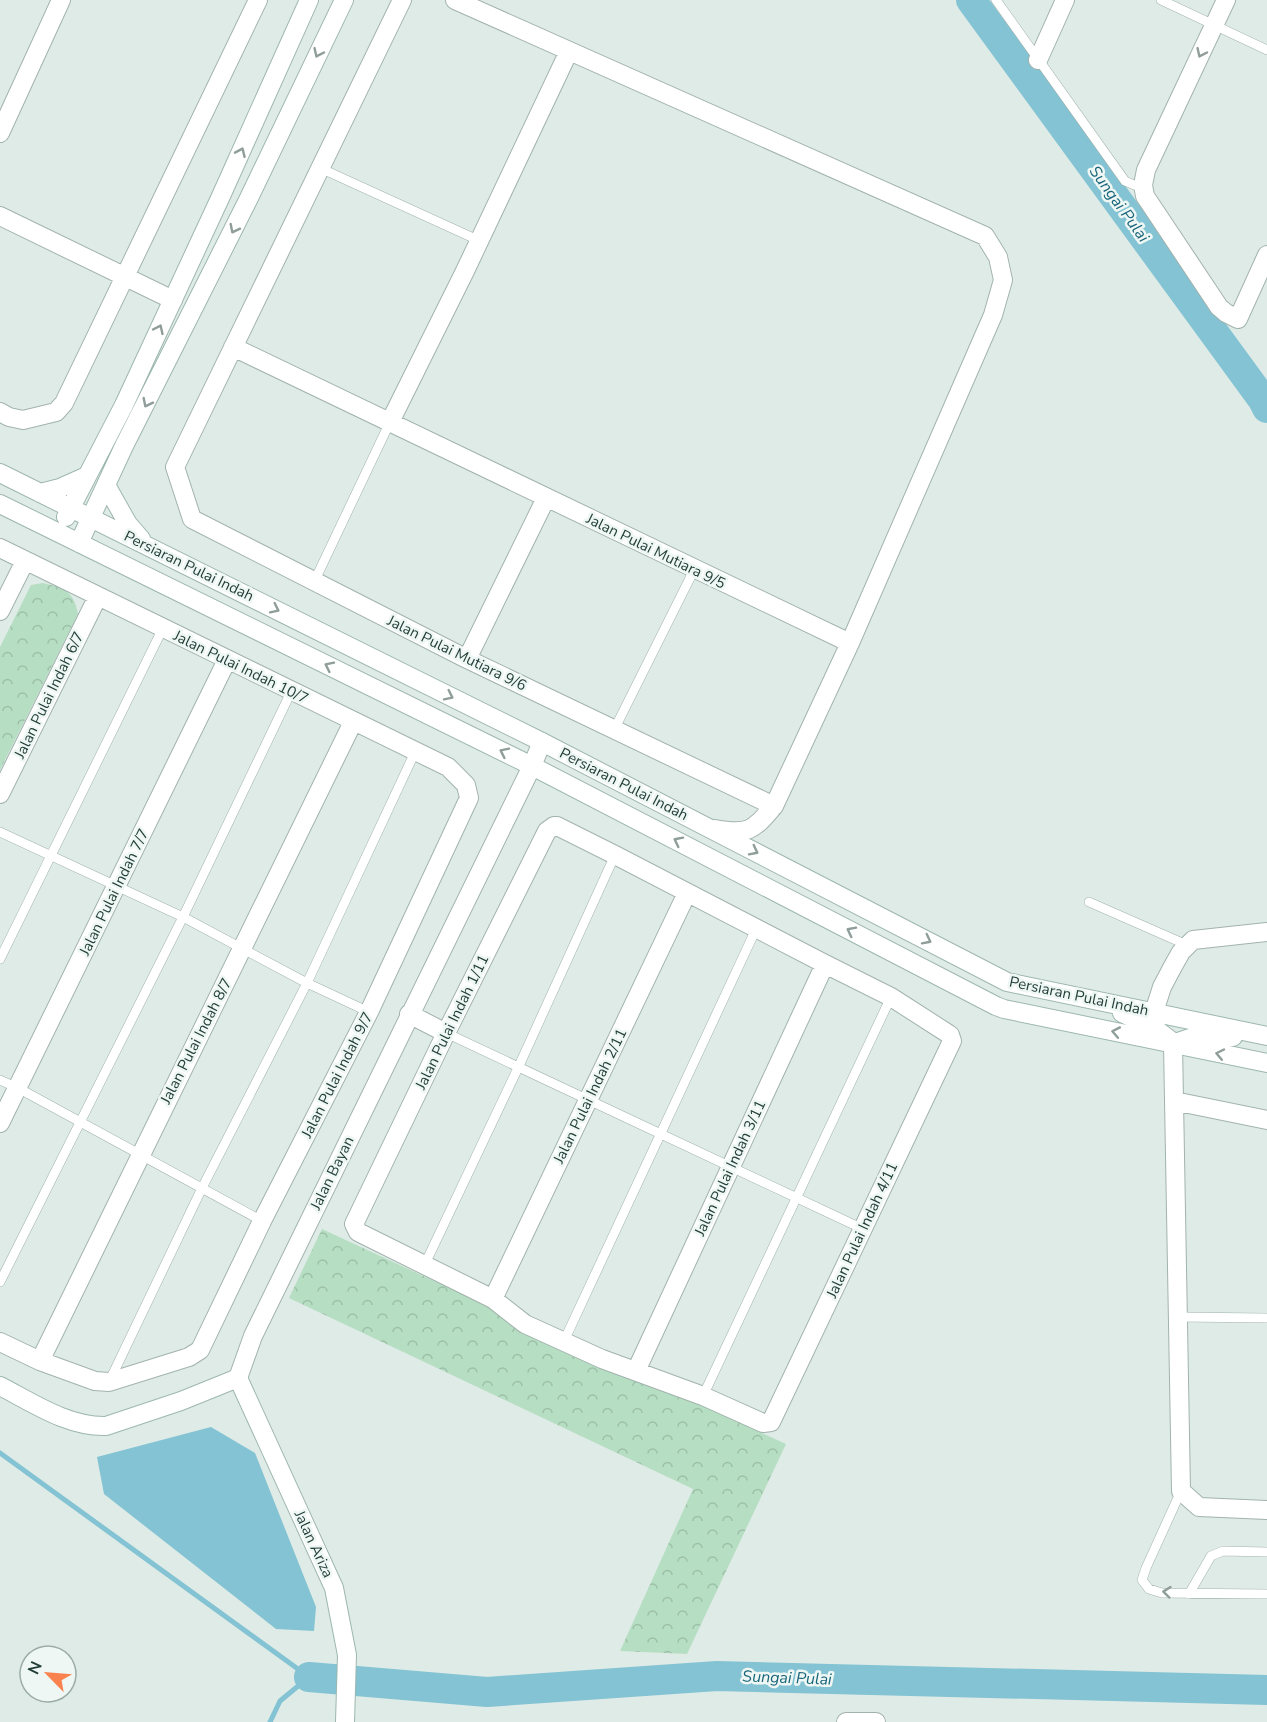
<svg xmlns="http://www.w3.org/2000/svg" width="1267" height="1722" viewBox="0 0 1267 1722" font-family="'Nunito Sans',sans-serif">
<defs>
<pattern id="forest-crowns" width="20" height="18" patternUnits="userSpaceOnUse" patternTransform="scale(1.5)"><rect width="20" height="18" fill="#b6dec3"/><path d="M2 6a3 3 0 1 1 6 0M12 15a3 3 0 1 1 6 0" fill="none" stroke="#9cbfa8"/></pattern>
</defs>
<rect width="100%" height="100%" fill="#dfebe6"/>
<path fill="url(#forest-crowns)" d="M43,583C64,588 74,591 78,614L0,770V647L31,585Z
M322,1229L786,1444L687,1654L620,1651L693,1489L289,1298Z"/>
<path fill="#83c3d3" d="M211,1427L255,1453L316,1607L314,1631L276,1629L104,1494L97,1457Z"/>
<g fill="none" stroke-linecap="round" stroke-linejoin="round">
<path stroke="#83c3d3" stroke-width="5" d="M0,1453L309,1677L280,1701L270,1722"/>
<path stroke="#83c3d3" stroke-width="30" d="M971,0L1263,400L1267,408
M309,1677L487,1692L717,1676L1267,1690"/>
<g stroke="#a2b3ad" stroke-width="10">
<path id="lane" d="M996,0L1125,181L1134,185H1143
M1161,0L1267,50
M320,168L480,241
M314,582L390,422
M614,730L694,570
M0,832L183,917L307,983L369,1012
M1089,902L1187,945
M0,959L163,628
M446,1033L863,1229
M0,1080L18,1088L262,1221
M425,1264L518,1068L615,855
M0,1282L183,917L291,692
M1178,1317L1267,1318
M564,1341L757,927
M110,1380L202,1188L307,983L416,750
M703,1396L891,997
M1181,1491L1146,1568L1142,1580L1149,1589L1162,1593L1267,1594
M1189,1594L1211,1556L1223,1551L1267,1552"/>
</g>
<g stroke="#a2b3ad" stroke-width="20">
<path id="street" d="M402,0L175,467L192,519L467,659L774,806
M455,0L985,236L998,257L1003,280L993,315L850,643L774,806C753,831 748,835 715,829
M1226,0L1146,170L1143,185L1145,196L1219,307L1226,313L1238,319L1267,255
M1038,60L1065,0
M0,133L61,0
M0,216L173,300
M233,347L850,643
M0,412L9,417L23,420L56,412L64,403L258,0
M390,422L465,271L569,51
M0,548L448,767L466,785L469,798L369,1012L262,1221L200,1350L189,1357L109,1382L95,1381L40,1361L0,1342
M0,611L25,561
M467,659L546,498
M0,794L98,596
M554,826H557L615,855L825,964L891,997L947,1033L950,1035L952,1041L771,1422L763,1423L703,1396L602,1359L525,1324L493,1299L358,1232L354,1224L446,1033L547,831Z
M1154,1012L1162,987L1172,968L1181,952L1193,940L1267,932
M409,1014L446,1033
M1173,1044L1181,1491L1199,1507L1267,1510
M1174,1101L1267,1120
M0,1123L227,660
M493,1299L687,893
M40,1361C143,1147 250,935 353,722
M636,1371L825,964
M238,1378L253,1336L532,766L542,742
M846,1722H876"/>
</g>
<g stroke="#9db7af" stroke-width="20">
<path id="secondary" d="M0,473L542,742L1007,982L1267,1036
M106,485L128,524L141,539
M40,493L60,488L87,476
M0,504L532,766L996,1006L1004,1009L1267,1063
M66,517L124,405L221,196L309,0
M79,543L124,446L248,200L344,0
M1122,1013L1153,1027L1170,1040
M1175,1043L1193,1037H1233
M0,1386C33,1403 68,1427 106,1426L181,1401L238,1378L334,1588L347,1655L345,1722"/>
</g>
<use href="#lane" stroke="#fff" stroke-width="9"/>
<use href="#street" stroke="#fff" stroke-width="18"/>
<use href="#secondary" stroke="#fff" stroke-width="18"/>
</g>
<defs><path id="oneway-chevron" d="M-2-3.5L2.5 0L-2 3.5" fill="none" stroke-width="1.6" stroke-linecap="round" stroke-linejoin="round" transform="scale(1.5)"/></defs>
<g stroke="#8f9e9a">
<use href="#oneway-chevron" transform="translate(318 53) rotate(115)"/>
<use href="#oneway-chevron" transform="translate(1201 53) rotate(115)"/>
<use href="#oneway-chevron" transform="translate(241 152) rotate(-66)"/>
<use href="#oneway-chevron" transform="translate(234 229) rotate(117)"/>
<use href="#oneway-chevron" transform="translate(159 329) rotate(-65)"/>
<use href="#oneway-chevron" transform="translate(147 403) rotate(117)"/>
<use href="#oneway-chevron" transform="translate(275 609) rotate(26)"/>
<use href="#oneway-chevron" transform="translate(329 666) rotate(-154)"/>
<use href="#oneway-chevron" transform="translate(449 696) rotate(26)"/>
<use href="#oneway-chevron" transform="translate(504 752) rotate(-154)"/>
<use href="#oneway-chevron" transform="translate(678 841) rotate(-153)"/>
<use href="#oneway-chevron" transform="translate(754 851) rotate(27)"/>
<use href="#oneway-chevron" transform="translate(851 931) rotate(-153)"/>
<use href="#oneway-chevron" transform="translate(927 940) rotate(27)"/>
<use href="#oneway-chevron" transform="translate(1116 1032) rotate(-169)"/>
<use href="#oneway-chevron" transform="translate(1220 1054) rotate(-168)"/>
<use href="#oneway-chevron" transform="translate(1167 1592) rotate(-174)"/>
</g>
<g text-anchor="middle" dominant-baseline="central" stroke-width="5" stroke-linejoin="round" paint-order="stroke">
<g font-size="15" fill="#1f3c35" stroke="#eff7f4">
<text transform="translate(656 551) rotate(26)">Jalan Pulai Mutiara 9/5</text>
<text transform="translate(189 566) rotate(26)">Persiaran Pulai Indah</text>
<text transform="translate(457 653) rotate(26)">Jalan Pulai Mutiara 9/6</text>
<text transform="translate(241 667) rotate(26)">Jalan Pulai Indah 10/7</text>
<text transform="translate(49 695) rotate(-64)">Jalan Pulai Indah 6/7</text>
<text transform="translate(624 784) rotate(27)">Persiaran Pulai Indah</text>
<text transform="translate(114 892) rotate(-64)">Jalan Pulai Indah 7/7</text>
<text transform="translate(1079 996) rotate(12)">Persiaran Pulai Indah</text>
<text transform="translate(452 1022) rotate(-64)">Jalan Pulai Indah 1/11</text>
<text transform="translate(196 1041) rotate(-63)">Jalan Pulai Indah 8/7</text>
<text transform="translate(337 1075) rotate(-63)">Jalan Pulai Indah 9/7</text>
<text transform="translate(590 1096) rotate(-64)">Jalan Pulai Indah 2/11</text>
<text transform="translate(730 1168) rotate(-65)">Jalan Pulai Indah 3/11</text>
<text transform="translate(332 1173) rotate(-64)">Jalan Bayan</text>
<text transform="translate(862 1230) rotate(-65)">Jalan Pulai Indah 4/11</text>
<text transform="translate(314 1544) rotate(65)">Jalan Ariza</text>
</g>
<g font-size="16" font-style="italic" fill="#17647a" stroke="#eff7f4">
<text transform="translate(1119 204) rotate(54)">Sungai Pulai</text>
<text transform="translate(787 1678) rotate(2)">Sungai Pulai</text>
</g>
</g>
<g transform="translate(48 1674) rotate(295)"><circle r="28" fill="#eff7f4" stroke="#9caca8" stroke-width="1.5"/>
<path d="M0-4.5L10 22L0 15L-10 22Z" fill="#f9824f"/>
<text y="-9" font-size="16" font-weight="bold" text-anchor="middle" fill="#1f3c35">N</text>
</g>
</svg>
